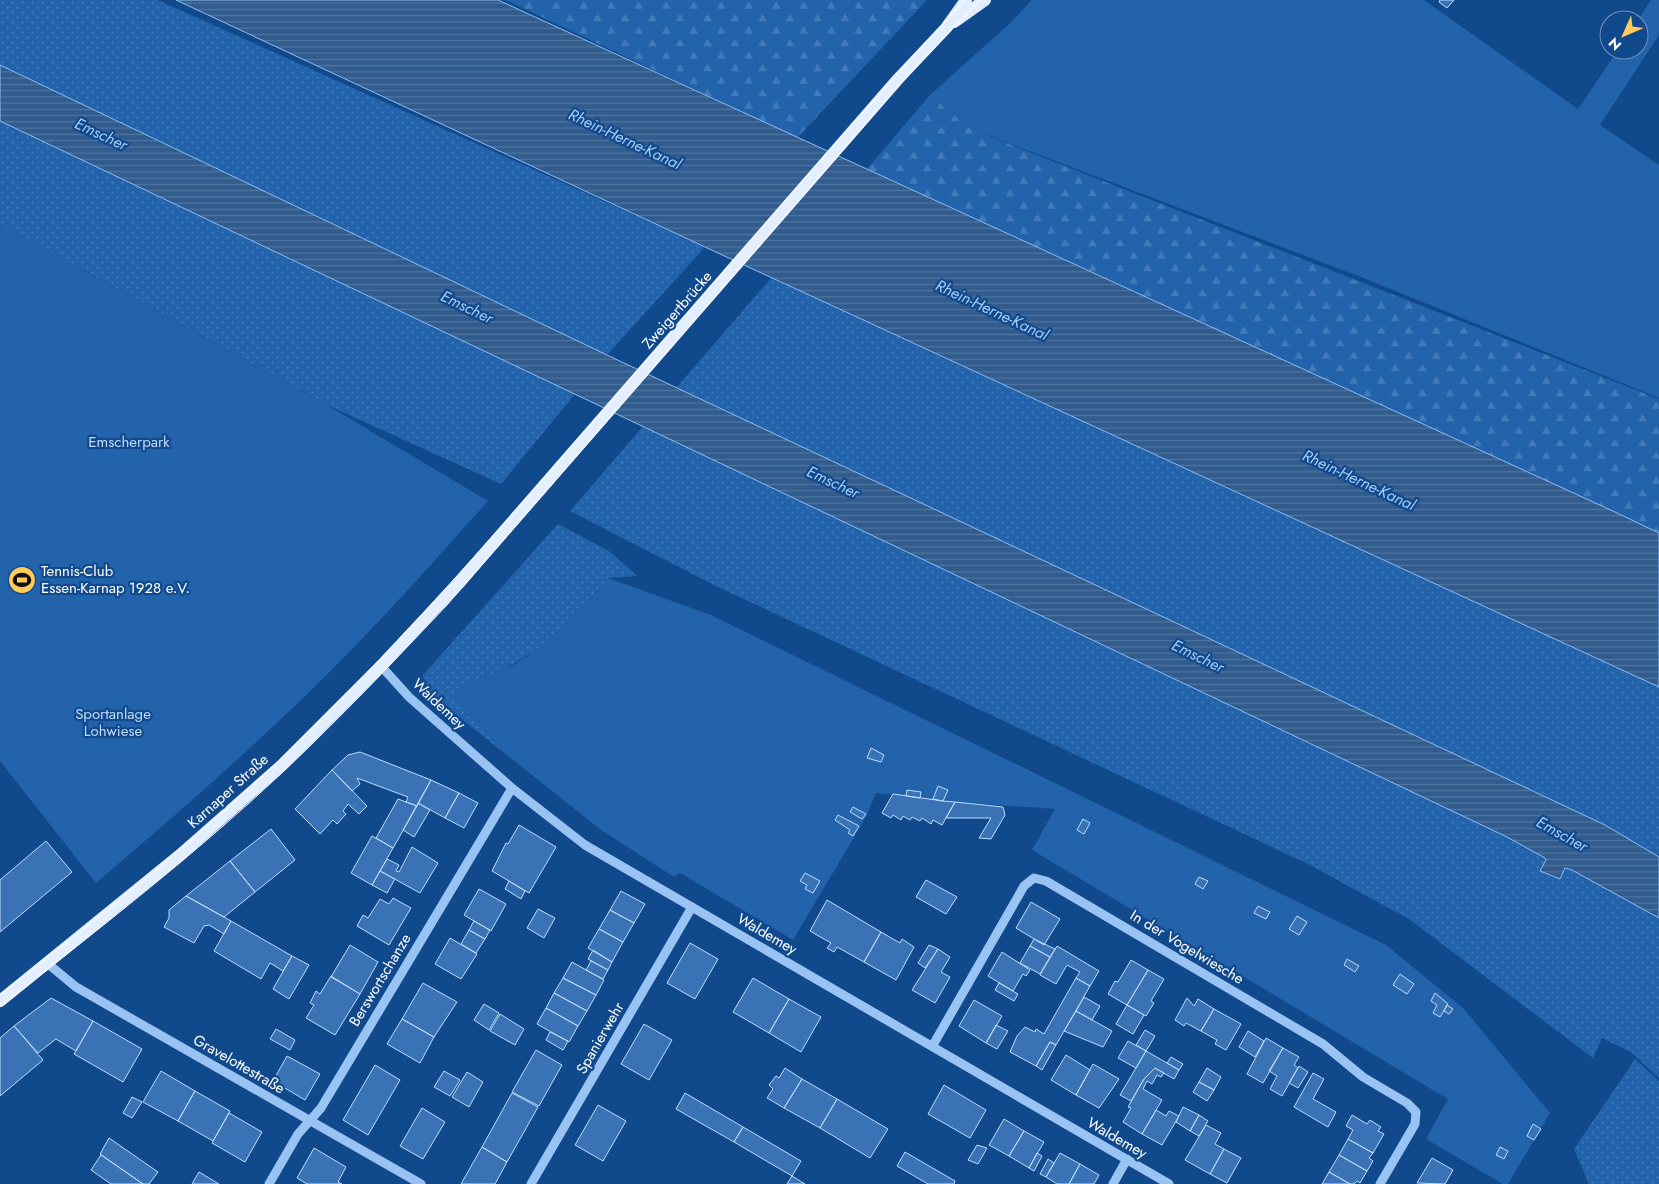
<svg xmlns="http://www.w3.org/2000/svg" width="1659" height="1184" viewBox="0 0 1659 1184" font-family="Jost,sans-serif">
<defs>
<pattern id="grass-dots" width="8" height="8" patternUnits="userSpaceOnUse" patternTransform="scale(1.25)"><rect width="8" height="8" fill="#2263ac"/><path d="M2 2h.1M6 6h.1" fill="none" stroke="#437ab8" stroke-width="1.8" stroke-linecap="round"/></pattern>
<pattern id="forest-firs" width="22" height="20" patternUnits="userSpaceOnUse" patternTransform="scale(1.25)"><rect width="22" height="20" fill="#2263ac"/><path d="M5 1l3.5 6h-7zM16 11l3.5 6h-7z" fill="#437ab8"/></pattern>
<pattern id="water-rules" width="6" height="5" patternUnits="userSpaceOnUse" patternTransform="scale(1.25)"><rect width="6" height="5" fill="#325c8e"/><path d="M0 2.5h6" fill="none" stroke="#51749f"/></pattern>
</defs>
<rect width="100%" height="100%" fill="#11498d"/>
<path fill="url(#grass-dots)" d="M0,0H158L705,247L607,355L501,484L327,405L0,224Z
M771,278L1659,687V1078L1631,1052L1602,1038L1593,1058L1409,919L1308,864L714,585L570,511Z
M558,524L609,551L637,576L608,578L571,622L539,649L456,697L512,759L425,690L423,675Z
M1635,1059L1659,1081V1184H1589L1574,1149Z"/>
<path fill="url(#forest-firs)" d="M506,0H927L797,138Z
M930,95L971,129L1659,399V533L867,169Z"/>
<path fill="#2263ac" d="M1032,0H1424L1578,109L1618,50H1639L1638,20L1651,0H1659V35L1600,125L1659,165V398L1361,277L971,129L930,95L1008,25Z
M0,224L327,405L488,501C444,550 400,600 354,647C273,731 185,807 96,883L0,761Z
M608,578L711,615L1386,945L1463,1008L1550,1113L1508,1184H1503L1426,1139L1448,1099L1032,850L1055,809L955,802L876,793L866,817L793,940L680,873L674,877L601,830L512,759L456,697C465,678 497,674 515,664C555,641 579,613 608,578Z"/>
<path fill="url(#water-rules)" stroke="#8abef6" d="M176,0H498L1615,512L1659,533V687L705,247Z
M0,65L607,355L1605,825L1659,857V918L1572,870L1565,868L1560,879L1540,871L1546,860L1545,858L1507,837L0,121Z"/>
<path fill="#3973b6" stroke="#c0dcfd" d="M1440,0H1454L1447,8L1439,2Z
M871,748L884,755L881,762L867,758Z
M360,752L431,780L417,806L406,802L408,797L357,778L360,784L352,791L332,770L348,755Z
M332,770L367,806L359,814L348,804L343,811L346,814L337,824L333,820L320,834L295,809Z
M431,780L459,793L445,818L418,803Z
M938,786L948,790L943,801L933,799Z
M907,790L921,792L920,798L906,796Z
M459,793L478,803L464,828L445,818Z
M893,794L943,801L955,802L942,825L933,820L931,824L922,818L920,821L912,817L910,820L903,816L901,820L893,815L891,818L882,813Z
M398,799L417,806L393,848L376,838Z
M955,802L1003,807L1005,815L991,839L979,838L991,818H946Z
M418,803L430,810L414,837L403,830Z
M853,807L866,814L862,819L850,812Z
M838,815L859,826L853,836L848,833L850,830L835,820Z
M1083,819L1090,823L1084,834L1077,830Z
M519,825L556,847L529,893L492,871L506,843L508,844Z
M271,829L295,860L255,892L230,861Z
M372,836L393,848L372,885L351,873Z
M46,841L72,872L0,932V880Z
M412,847L438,863L420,893L380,871L387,859L399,865L396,871L399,872Z
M230,861L255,892L224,917L186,896Z
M380,871L395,879L387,893L372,885Z
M805,873L820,881L813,893L805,889L807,885L800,881Z
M1199,877L1208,881L1203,889L1195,884Z
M926,880L957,897L946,914L916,897Z
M509,881L525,891L521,899L505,889Z
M479,889L506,904L491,931L464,915Z
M621,891L645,904L634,923L610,910Z
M186,896L231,921L224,934L209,925L204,926L194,943L164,927L169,918V910Z
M393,898L411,908L389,945L357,926L363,915L368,918L380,899L389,904Z
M827,900L881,932L864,962L837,947L834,952L827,948L831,943L810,931Z
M1031,902L1060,919L1044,945L1016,928Z
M1258,906L1270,912L1266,919L1254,913Z
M538,909L555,918L544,938L527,928Z
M610,910L634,923L623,942L599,929Z
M1297,916L1307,922L1299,935L1289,929Z
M231,921L292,956L283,971L270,963L261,979L214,951Z
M474,921L490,930L485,939L469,930Z
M599,929L623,942L612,962L588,948Z
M469,930L485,939L476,953L461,944Z
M881,932L900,943L902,939L914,947L896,980L864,962Z
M450,938L477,954L461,979L435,964Z
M1034,939L1055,949L1050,957L1030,946Z
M690,943L718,959L695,999L667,983Z
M350,945L378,962L360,994L331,977Z
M929,945L938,949L925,968L918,963Z
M1030,946L1050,957L1040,974L1020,963Z
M1057,946L1099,971L1090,986L1076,978L1080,972L1067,965L1056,984L1040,975Z
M938,949L950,957L941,972L950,977L935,1003L912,990Z
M593,950L612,962L608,970L588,959Z
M1002,952L1030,970L1026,976L1023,974L1013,991L988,976Z
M292,956L309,965L289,999L273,989Z
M1347,959L1359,966L1355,972L1344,965Z
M1131,960L1148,970L1127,1005L1108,994L1115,981L1118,982Z
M591,961L608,970L603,979L586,970Z
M572,962L604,980L596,995L563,978Z
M1148,970L1164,979L1151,1001L1154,1003L1146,1016L1127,1005Z
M1400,974L1414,984L1407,994L1393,985Z
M331,976L360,994L335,1035L306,1018L314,1005L310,1003L316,991L320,994Z
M563,978L596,995L587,1011L554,993Z
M753,978L789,999L769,1033L733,1012Z
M1076,978L1090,986L1056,1045L1050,1042L1036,1066L1010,1052L1017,1036L1025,1027L1035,1032L1036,1029L1044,1034Z
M423,983L457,1002L434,1037L402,1019Z
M999,983L1018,994L1014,1001L995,990Z
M554,993L587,1011L578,1026L546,1008Z
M1435,993L1448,1004L1440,1017L1433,1013L1437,1005L1431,1001Z
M1084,997L1100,1006L1092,1020L1076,1011Z
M51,998L93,1021L76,1051L56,1039L38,1053L14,1026Z
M1187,998L1194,1006L1198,999L1214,1009L1201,1031L1186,1023L1184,1026L1175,1020Z
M789,999L821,1017L801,1052L769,1033Z
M974,1000L1002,1016L986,1043L959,1026Z
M484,1004L499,1013L489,1030L474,1020Z
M1127,1005L1144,1015L1133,1034L1116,1024Z
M1447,1005L1453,1009L1449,1014L1444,1011Z
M546,1008L578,1026L569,1042L537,1024Z
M1214,1009L1241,1024L1226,1050L1215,1044L1217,1040L1201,1031Z
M1076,1011L1112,1031L1103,1047L1064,1031Z
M500,1014L524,1029L515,1045L490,1031Z
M402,1019L434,1037L420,1063L387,1044Z
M93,1021L142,1049L123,1082L74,1054Z
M644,1024L672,1040L649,1080L621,1064Z
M996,1025L1008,1031L997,1049L986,1043Z
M14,1026L43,1060L0,1096V1038Z
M276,1029L295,1040L290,1050L270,1039Z
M1145,1030L1155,1036L1146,1051L1136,1045Z
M1248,1031L1264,1041L1255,1057L1239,1047Z
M550,1032L568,1041L563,1050L546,1040Z
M1266,1038L1283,1048L1263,1083L1247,1074Z
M1128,1041L1146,1051L1136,1068L1118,1058Z
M1050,1042L1056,1045L1042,1070L1036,1066Z
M1283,1048L1299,1057L1294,1065L1298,1068L1282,1096L1270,1089L1277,1076L1269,1071Z
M536,1050L562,1065L539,1106L512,1092Z
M1146,1051L1179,1070L1174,1079L1155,1068L1144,1079L1131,1101L1120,1095Z
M1066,1055L1090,1070L1076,1095L1051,1080Z
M287,1056L320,1074L305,1100L273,1081Z
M1171,1057L1183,1064L1179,1070L1167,1063Z
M1093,1064L1119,1079L1099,1108L1076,1095Z
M375,1065L400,1080L368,1135L343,1120Z
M1299,1066L1308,1072L1298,1088L1289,1083Z
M785,1068L802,1079L784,1108L767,1098L773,1089L769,1085L776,1076L779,1078Z
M1155,1068L1164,1073L1161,1077L1157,1075L1152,1084L1147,1081L1143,1089L1162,1100L1142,1134L1123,1122L1131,1108L1128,1107L1144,1079Z
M1207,1068L1221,1077L1214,1090L1199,1082Z
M161,1071L195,1091L178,1121L143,1102Z
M444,1071L460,1080L450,1096L434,1087Z
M467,1072L483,1082L469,1107L452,1097Z
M1313,1073L1324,1079L1313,1099L1336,1112L1328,1127L1294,1107Z
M802,1079L837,1099L820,1128L784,1108Z
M1199,1082L1214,1090L1207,1101L1193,1092Z
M944,1085L986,1110L970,1138L928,1114Z
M195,1091L230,1111L213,1141L178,1121Z
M512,1093L538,1107L507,1162L482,1147Z
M685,1093L743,1127L734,1142L676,1109Z
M132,1097L142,1102L132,1118L123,1113Z
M837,1099L888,1129L870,1158L820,1128Z
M598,1105L626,1121L603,1161L575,1145Z
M1183,1107L1199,1115L1190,1131L1176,1122Z
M422,1108L445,1122L423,1159L400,1146Z
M1156,1110L1166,1116L1169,1111L1179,1116L1162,1145L1142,1134Z
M229,1113L262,1132L245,1162L212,1143Z
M1199,1115L1208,1121L1199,1136L1190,1131Z
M1352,1115L1367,1124L1370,1120L1381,1127L1378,1131L1384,1134L1373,1153L1348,1139L1353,1130L1346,1126Z
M1004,1119L1024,1131L1009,1156L989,1145Z
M1533,1124L1541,1129L1534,1140L1527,1136Z
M1206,1125L1221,1133L1215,1144L1224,1149L1210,1174L1185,1160Z
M743,1127L801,1161L792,1176L734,1142Z
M1024,1131L1044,1142L1029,1168L1009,1156Z
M109,1138L158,1172L149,1184H143L100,1154Z
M1348,1139L1373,1153L1369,1158L1373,1161L1367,1171L1339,1155Z
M977,1145L987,1148L978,1164L968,1160Z
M482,1147L507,1162L495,1184H461Z
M1500,1147L1508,1151L1504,1159L1496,1155Z
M314,1148L346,1167L338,1182L342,1184H307L297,1178Z
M1224,1149L1241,1158L1227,1183L1210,1174Z
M905,1152L955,1181L954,1184H928L897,1166Z
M1037,1153L1042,1156L1034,1171L1029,1168Z
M1060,1153L1080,1164L1069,1184H1057L1046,1177Z
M101,1155L143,1184H111L91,1170Z
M1339,1155L1367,1171L1360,1183L1357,1181L1354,1184H1350L1329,1172Z
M1432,1158L1453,1170L1445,1184L1417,1183Z
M1048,1159L1054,1163L1046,1177L1040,1174Z
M1080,1164L1099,1175L1094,1184H1069Z
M199,1172L219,1184H192Z
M1329,1172L1350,1184H1322Z
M792,1176L805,1184H787Z"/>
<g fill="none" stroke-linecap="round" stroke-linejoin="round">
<path stroke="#99c3f2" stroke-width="9" d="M381,666L409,697L512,788L585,845L1169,1184
M47,963L76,987L421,1184
M933,1045L1024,886L1034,878L1046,881L1323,1044L1363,1077L1407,1103L1416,1112L1415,1124L1380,1184
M269,1184L298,1134L321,1108L512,788
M531,1184L692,907
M1113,1184L1127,1159"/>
<path stroke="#e3efff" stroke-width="12" d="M954,22L985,0
M0,1001L180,855L282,765L381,666L458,584L898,79L946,28L966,0"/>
<path stroke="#fff" stroke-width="1" d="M0,995C108,911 216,824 313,728C412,629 504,524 596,419C718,278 839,137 965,0
M0,1007C97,930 195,855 285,770C341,717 394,661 447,605L901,83L980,0"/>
</g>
<defs>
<g id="stadium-disc" transform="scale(1.4375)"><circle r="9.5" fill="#ffcc59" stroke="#11498d"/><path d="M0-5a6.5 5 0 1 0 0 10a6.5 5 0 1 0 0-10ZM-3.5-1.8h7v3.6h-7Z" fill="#111"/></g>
</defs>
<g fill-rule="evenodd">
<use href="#stadium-disc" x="22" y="580"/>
</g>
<g text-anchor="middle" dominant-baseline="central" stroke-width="4.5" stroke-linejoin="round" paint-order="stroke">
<g font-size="15" fill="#fff" stroke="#11498d">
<text transform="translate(677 310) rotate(-49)">Zweigertbrücke</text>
<text transform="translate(439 704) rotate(43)">Waldemey</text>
<text transform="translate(228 791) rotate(-42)">Karnaper Straße</text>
<text transform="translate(767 934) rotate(30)">Waldemey</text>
<text transform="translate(1187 947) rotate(31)">In der Vogelwiesche</text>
<text transform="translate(380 980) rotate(-59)">Berswortschanze</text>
<text transform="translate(600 1038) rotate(-60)">Spanierwehr</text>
<text transform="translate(239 1064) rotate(30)">Gravelottestraße</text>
<text transform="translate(1117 1138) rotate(30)">Waldemey</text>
</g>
<g font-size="15" fill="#c0dcfd" stroke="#11498d">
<text x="129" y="442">Emscherpark</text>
<text x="113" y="714">Sportanlage<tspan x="113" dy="17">Lohwiese</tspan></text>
</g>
<g font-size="15" fill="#fff" stroke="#11498d" text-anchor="start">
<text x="41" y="571">Tennis-Club<tspan x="41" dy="17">Essen-Karnap 1928 e.V.</tspan></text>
</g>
<g font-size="16" font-style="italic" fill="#a4cdf9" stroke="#11498d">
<text transform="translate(101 134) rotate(25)">Emscher</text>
<text transform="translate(625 139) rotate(25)">Rhein-Herne-Kanal</text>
<text transform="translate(467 307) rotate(26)">Emscher</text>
<text transform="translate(992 310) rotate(25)">Rhein-Herne-Kanal</text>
<text transform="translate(1359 480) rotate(25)">Rhein-Herne-Kanal</text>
<text transform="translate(833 482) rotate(25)">Emscher</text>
<text transform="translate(1198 656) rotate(26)">Emscher</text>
<text transform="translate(1562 834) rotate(29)">Emscher</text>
</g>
</g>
<g transform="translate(1624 35) rotate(225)"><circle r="24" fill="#11498d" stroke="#7092bb"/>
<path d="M0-4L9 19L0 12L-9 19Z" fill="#ffcc59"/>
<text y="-8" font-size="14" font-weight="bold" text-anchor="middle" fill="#ffffff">N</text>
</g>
</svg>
